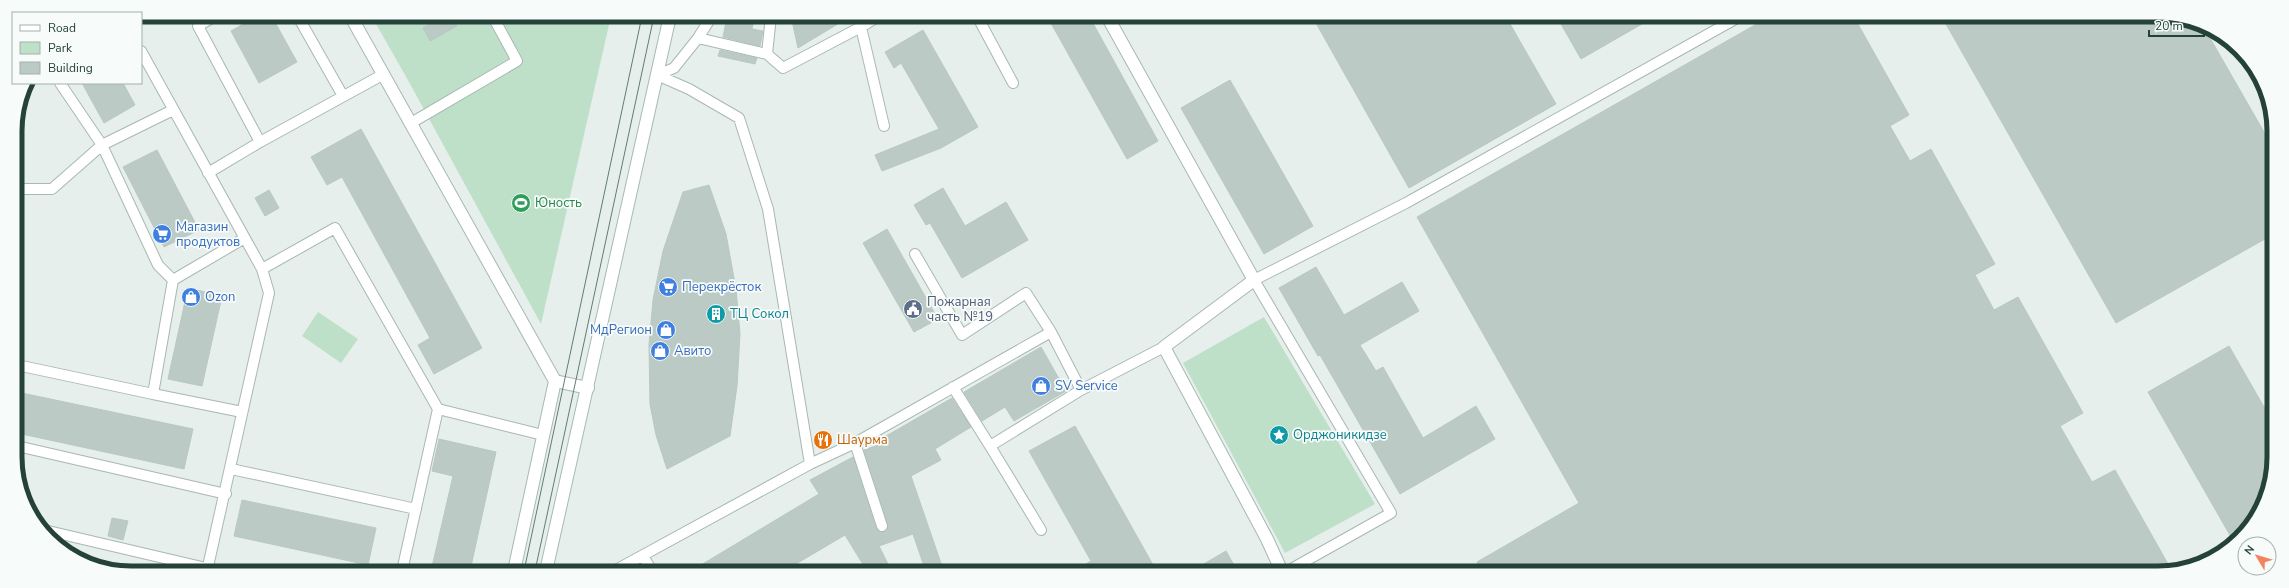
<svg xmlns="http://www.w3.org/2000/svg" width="2289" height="588" viewBox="0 0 2289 588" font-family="'Nunito Sans',sans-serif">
<rect width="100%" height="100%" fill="#e6efeb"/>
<path fill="#bfe0c8" d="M371,15L611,16L541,324L409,82Z
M318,312L358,339L341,363L302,336Z
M1264,317L1375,504L1285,553L1183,363Z"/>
<path fill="#bbcac4" stroke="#b8c9c2" d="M259,15H271L297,62L259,83L231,31Z
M445,15H450L457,26L430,41L423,28Z
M735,16H754L752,29L763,31L760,46L723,37L726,22L733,23Z
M791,16H851L798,48Z
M1047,16H1089L1158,141L1127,159Z
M1312,16L1506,17L1556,104L1409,188Z
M1557,17H1654L1581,59Z
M1769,17H1854L1909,115L1890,126L1910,161L1931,149L1995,264L1975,275L1994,310L2018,297L2083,413L2060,426L2092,482L2115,470L2172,571L1482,572L1477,562L1579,503L1417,217Z
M1942,17H2181L2206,31L2272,146V235L2116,323Z
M923,30L978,127L941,148L882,171L875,155L939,129L901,63L894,68L885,52Z
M720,50L757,58L755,64L718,56Z
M1230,80L1313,226L1264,254L1181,108Z
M82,83H123L135,105L104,123Z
M361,129L482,348L434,374L418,345L430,338L342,177L327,185L311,157Z
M157,150L199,230L164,247L123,167Z
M709,185L726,234L736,289L740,334L737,386L730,436L667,469L656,435L650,404L649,345L653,300L663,251L683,192Z
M943,188L965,226L1006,202L1028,240L962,278L930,223L926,225L914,205Z
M269,190L279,208L265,216L255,198Z
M887,229L938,319L914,332L863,243Z
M1316,267L1344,315L1402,282L1419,311L1360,345L1376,371L1383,367L1423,438L1476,406L1495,439L1400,494L1320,355L1318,356L1279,288Z
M188,288L222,296L202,386L168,379Z
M2229,346L2272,421V480L2258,515L2235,544L2148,392Z
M1041,347L1066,391L1014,421L1005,407L982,421L964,392Z
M17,392L193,429L184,469L17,433Z
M952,398L971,427L935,449L941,460L911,476L944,572H926L913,534L879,546L892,572L867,571L845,535L784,571H691L819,494L810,480L853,457L876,528L880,532L887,531L888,524L864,450L883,443L881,439Z
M1075,426L1157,572H1073L1091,561L1029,451Z
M439,439L496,452L470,571H431L453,476L432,471Z
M242,500L376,528L368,565L234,536Z
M112,518L128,521L123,540L108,536Z
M1226,551L1238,572H1190Z"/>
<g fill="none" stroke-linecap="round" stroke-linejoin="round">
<g stroke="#a8b8b2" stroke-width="12">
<path id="lane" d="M217,15L198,26L260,142L384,74
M297,15L343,96
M879,16L861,27L884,126
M977,16L1013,83
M669,21L679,16
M698,38L767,54L771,16
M141,51L262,269L335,228L438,409L402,571
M767,54L783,68L861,27
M657,75L689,89L739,118L768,209L810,464
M657,75L674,68L698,38L712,16
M173,110L102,145L158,265L173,280L243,239
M411,123L517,61L492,15
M208,173L260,142
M16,189H52L102,145L60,83
M915,254L962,335L1026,293L1051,332L1081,390L1164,347
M173,280L153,394L242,412
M17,365L153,394
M953,387L990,446
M438,409L543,435
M855,443L882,526
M17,446L226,494
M231,469L416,509
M44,530L219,571
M1041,530L990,446L1081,390
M643,556L652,571
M1293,568L1391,513L1254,280L1406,203L1739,17
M207,571L269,293L262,269
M614,571L810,464L855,443L1051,332"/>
</g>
<g stroke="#a8b8b2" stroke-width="14">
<path id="street" d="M350,15L555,381L514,571
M1107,16L1254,280L1164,347L1267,539L1282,572
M555,381L588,388"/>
</g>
<g stroke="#a4bbb3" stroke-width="14">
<path id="secondary" d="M546,571L670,16"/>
</g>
<use href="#lane" stroke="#fff" stroke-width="10"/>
<use href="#street" stroke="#fff" stroke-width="12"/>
<use href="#secondary" stroke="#fff" stroke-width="12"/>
<path stroke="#5f7d75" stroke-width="1" d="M524,571L642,16
M535,571L654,16"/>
</g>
<defs>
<g id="stadium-disc" transform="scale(1)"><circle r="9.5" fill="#2e9e5b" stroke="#f7fbf9"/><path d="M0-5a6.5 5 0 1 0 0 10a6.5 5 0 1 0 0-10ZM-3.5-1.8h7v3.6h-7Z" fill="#fff"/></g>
<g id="supermarket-disc" transform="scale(1)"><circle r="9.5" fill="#3f7fe0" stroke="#f7fbf9"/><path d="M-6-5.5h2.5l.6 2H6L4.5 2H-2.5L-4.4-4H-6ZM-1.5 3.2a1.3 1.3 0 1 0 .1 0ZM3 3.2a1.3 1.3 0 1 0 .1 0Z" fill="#fff"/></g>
<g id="shop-disc" transform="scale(1)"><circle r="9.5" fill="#3f7fe0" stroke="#f7fbf9"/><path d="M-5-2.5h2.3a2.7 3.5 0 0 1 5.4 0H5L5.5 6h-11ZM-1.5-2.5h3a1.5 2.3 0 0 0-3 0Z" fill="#fff"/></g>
<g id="civic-disc" transform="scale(1)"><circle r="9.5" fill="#5c6f8a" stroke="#f7fbf9"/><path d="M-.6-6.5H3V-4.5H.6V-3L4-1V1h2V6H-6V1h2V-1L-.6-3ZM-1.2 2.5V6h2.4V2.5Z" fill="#fff"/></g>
<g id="building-disc" transform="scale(1)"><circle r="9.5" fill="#0f9aa8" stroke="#f7fbf9"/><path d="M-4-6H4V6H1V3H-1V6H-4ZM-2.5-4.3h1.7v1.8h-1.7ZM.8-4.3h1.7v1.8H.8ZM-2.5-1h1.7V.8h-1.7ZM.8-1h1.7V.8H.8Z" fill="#fff"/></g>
<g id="sight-disc" transform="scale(1)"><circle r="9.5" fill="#0f9aa8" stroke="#f7fbf9"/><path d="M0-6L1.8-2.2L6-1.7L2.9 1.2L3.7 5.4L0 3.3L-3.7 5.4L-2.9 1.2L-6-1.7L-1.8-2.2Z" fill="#fff"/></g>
<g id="restaurant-disc" transform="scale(1)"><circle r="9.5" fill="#e8710a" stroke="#f7fbf9"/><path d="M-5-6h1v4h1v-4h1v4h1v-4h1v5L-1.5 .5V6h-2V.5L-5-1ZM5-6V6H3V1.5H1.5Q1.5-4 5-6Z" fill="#fff"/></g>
</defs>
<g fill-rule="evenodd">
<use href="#stadium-disc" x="521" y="203"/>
<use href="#supermarket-disc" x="162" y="234"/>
<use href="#supermarket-disc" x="668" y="287"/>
<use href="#shop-disc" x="191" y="297"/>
<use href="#civic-disc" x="913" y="309"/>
<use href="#building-disc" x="716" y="314"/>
<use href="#shop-disc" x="666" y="330"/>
<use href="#shop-disc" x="660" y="351"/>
<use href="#shop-disc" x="1041" y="386"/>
<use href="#sight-disc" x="1279" y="435"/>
<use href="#restaurant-disc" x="823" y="440"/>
</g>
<g text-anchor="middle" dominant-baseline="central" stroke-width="3.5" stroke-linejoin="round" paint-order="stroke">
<g font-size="13" fill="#27864d" stroke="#f7fbf9" text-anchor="start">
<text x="535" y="203">Юность</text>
</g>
<g font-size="13" fill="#366cbe" stroke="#f7fbf9" text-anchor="start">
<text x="176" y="227">Магазин<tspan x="176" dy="15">продуктов</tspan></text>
<text x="682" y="287">Перекрёсток</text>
<text x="205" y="297">Ozon</text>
<text x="652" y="330" text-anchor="end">МдРегион</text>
<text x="674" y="351">Авито</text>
<text x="1055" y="386">SV Service</text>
</g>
<g font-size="13" fill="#4e5e75" stroke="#f7fbf9" text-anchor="start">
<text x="927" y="302">Пожарная<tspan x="927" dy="15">часть №19</tspan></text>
</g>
<g font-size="13" fill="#0d838f" stroke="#f7fbf9" text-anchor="start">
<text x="730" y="314">ТЦ Сокол</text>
<text x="1293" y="435">Орджоникидзе</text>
</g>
<g font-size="13" fill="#c56008" stroke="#f7fbf9" text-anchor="start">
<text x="837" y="440">Шаурма</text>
</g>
</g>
<path d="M0 0H2289V588H0ZM131 22H2158A109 109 0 0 1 2267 131V457A109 109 0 0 1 2158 566H131A109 109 0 0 1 22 457V131A109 109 0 0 1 131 22Z" fill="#f7fbf9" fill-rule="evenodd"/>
<path fill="none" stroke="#24423a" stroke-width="5" d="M131 22H2158A109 109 0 0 1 2267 131V457A109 109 0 0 1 2158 566H131A109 109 0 0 1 22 457V131A109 109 0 0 1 131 22Z"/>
<rect x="12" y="12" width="130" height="72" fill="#f7fbf9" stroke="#a3b1ad"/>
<rect x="20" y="25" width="20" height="6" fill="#ffffff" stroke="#a3b1ad"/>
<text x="48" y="32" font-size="12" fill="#24423a">Road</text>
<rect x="20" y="42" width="20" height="12" fill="#bfe0c8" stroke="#a3b1ad"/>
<text x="48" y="52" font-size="12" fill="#24423a">Park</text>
<rect x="20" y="62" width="20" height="12" fill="#bbcac4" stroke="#a3b1ad"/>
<text x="48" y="72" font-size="12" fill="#24423a">Building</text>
<g transform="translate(2257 556) rotate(308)"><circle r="19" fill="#f7fbf9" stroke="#a3b1ad"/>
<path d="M0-3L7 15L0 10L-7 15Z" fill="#f4845f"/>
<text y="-6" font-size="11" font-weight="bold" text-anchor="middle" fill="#24423a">N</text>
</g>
<path d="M2149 30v6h55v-6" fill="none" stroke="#24423a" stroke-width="2"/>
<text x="2155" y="30" font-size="12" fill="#24423a" stroke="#f7fbf9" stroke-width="3" paint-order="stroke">20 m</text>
</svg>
